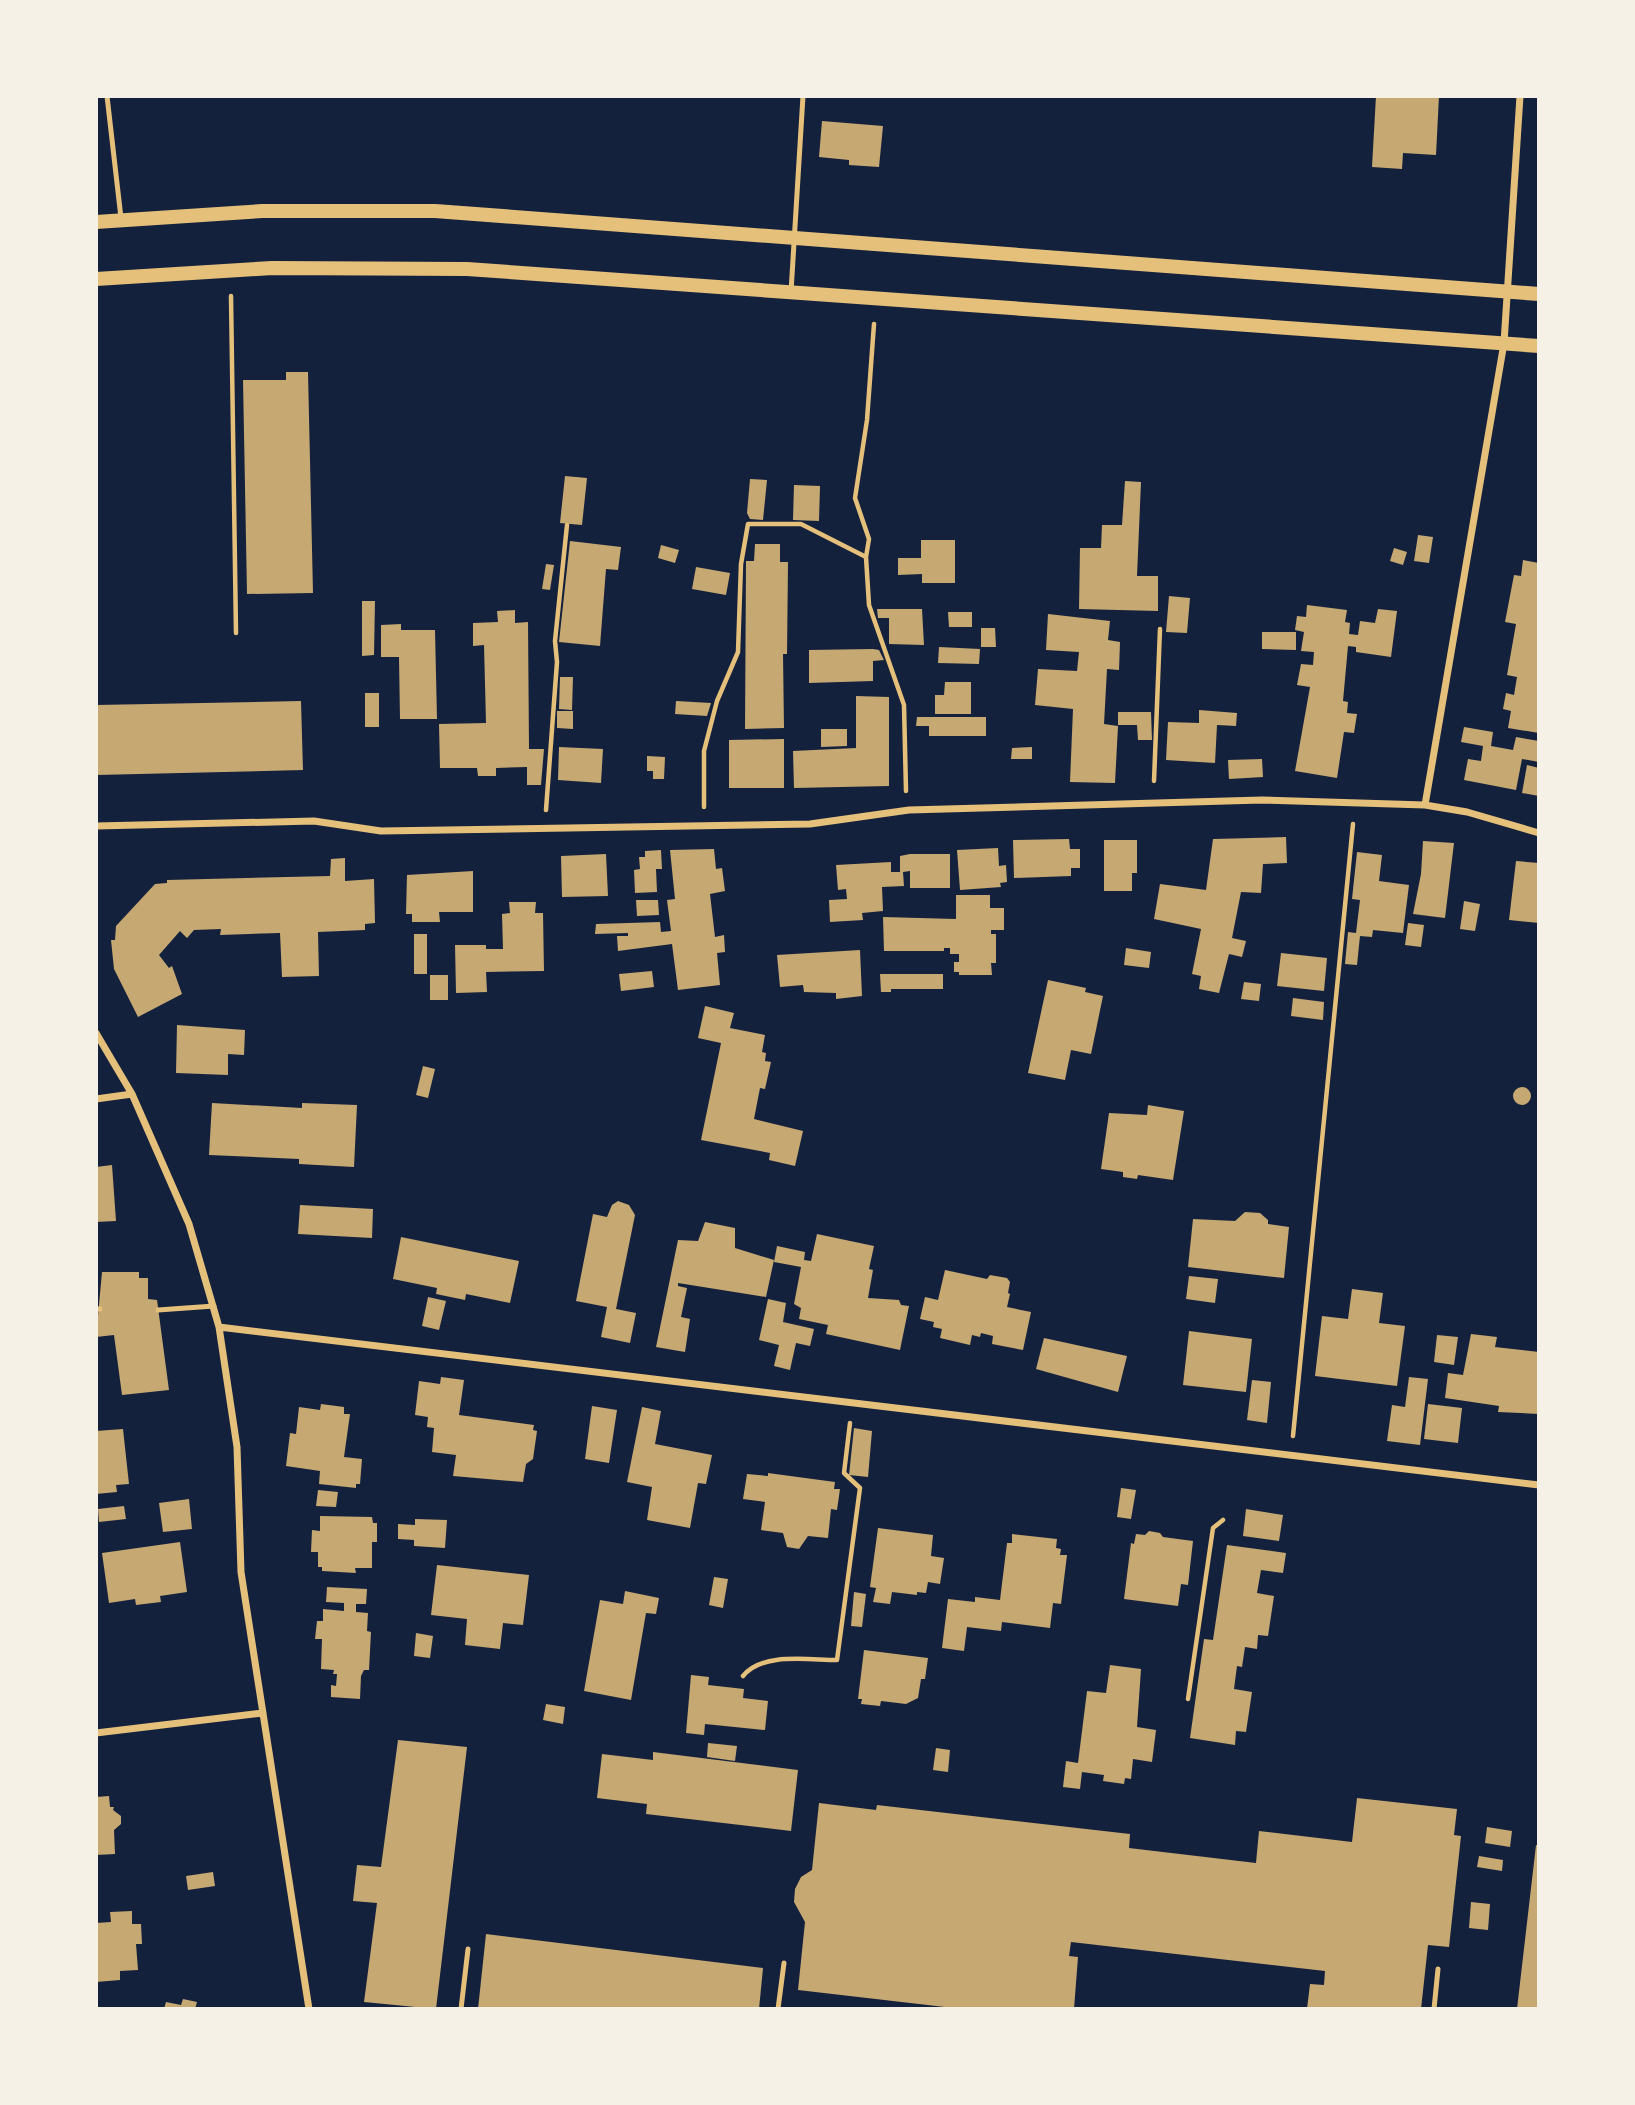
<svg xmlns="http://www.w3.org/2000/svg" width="1635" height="2105" viewBox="0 0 1635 2105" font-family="'Asap Condensed',sans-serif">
<rect width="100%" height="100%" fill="#14213d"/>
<path fill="#c6a872" d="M1376,96H1439L1436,155L1403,153L1402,169L1372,167Z
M822,121L883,126L879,167L849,165V160L819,157Z
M286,372H308L313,593L247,594L243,380H286Z
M565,476L587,478L582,525L560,523Z
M750,479L767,480L763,520L750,519L747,513Z
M1125,481L1141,482L1137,576H1158V611L1079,609L1080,548H1101L1102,525H1122Z
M794,485L820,486L819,521L793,520Z
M1418,535L1433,537L1429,563L1414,561Z
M921,540H955V583H922V574L898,575V558H921Z
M570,541L621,547L618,570L606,569L600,646L559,642Z
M755,544H780V562H788L787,654H783L784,728L745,729L746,561H754Z
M661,545L679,550L675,563L658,558Z
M1394,548L1407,552L1403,565L1390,561Z
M1523,560L1539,563V733L1508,728L1511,711L1503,709L1506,693L1514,695L1517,677L1507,675L1516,624L1505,622L1514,575L1521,576Z
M546,564L554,565L550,590L542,589Z
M696,567L730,573L726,595L692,589Z
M1169,596L1190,598L1187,633L1166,632Z
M362,601H375L374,655L362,656Z
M1307,605L1347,610L1345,622L1350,623L1349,634L1358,635L1360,621L1375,623L1378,609L1397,611L1391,657L1356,652V647L1348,646L1343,701L1348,702L1347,713L1357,714L1354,733L1344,732L1337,778L1295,771L1310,687L1297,685L1301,664L1313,665L1314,652L1301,651L1304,632L1295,630L1297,616L1306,617Z
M877,609H922L924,645L889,644V618H878Z
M515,610V623L528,622L529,749H544L541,785H527V767L496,768V776H478L477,768H440L439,724L486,723L484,645L473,646V623L498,622L497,611Z
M948,612H972V627H949Z
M1048,614L1110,621L1108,640L1120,642L1119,670L1107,669L1104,724L1118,726L1115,783L1070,782L1073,709L1035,705L1038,669L1077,671L1079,652L1046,650Z
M401,624V630H435L437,719H400L399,657H381V625Z
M981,628H995L996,647H981Z
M1262,632H1296V650L1262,649Z
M939,647L980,649L979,664L938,663Z
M809,650L873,649L879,650L884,660L873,661V681L809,683Z
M560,677H573L572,710L559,709Z
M945,682H971V714H935V695H944Z
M365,693H379V727H365Z
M856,696L889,697V786L794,788L793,751L856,748Z
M301,701L303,770L96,775V705Z
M676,701L711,703L707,716L675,714Z
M1199,710L1237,713L1236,726L1217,725L1215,763L1166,760L1168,722L1199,723Z
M557,711H573V729L557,728Z
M1118,712H1151L1152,740H1138L1137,725H1118Z
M917,717H986V736H929V726H916Z
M1464,727L1493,732L1491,746L1513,750L1516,737L1539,741V762L1522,759L1516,790L1464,780L1468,759L1481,761L1483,746L1461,742Z
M821,729H847V746L821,747Z
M784,739V788H729V740Z
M559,747L603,749L601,783L558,780Z
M1032,747V759H1011L1012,748Z
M647,756L665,757L664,779H653V771H647Z
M1262,759L1263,777L1229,779L1228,760Z
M1527,765L1539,768V796L1522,793Z
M1286,837L1287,863L1263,864L1261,893L1241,892L1232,938L1246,941L1242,957L1229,954L1219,993L1199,989L1201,976L1192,974L1201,929L1154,919L1160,884L1206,890L1213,839Z
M1069,839L1070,849H1080V868H1071V876L1014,878L1013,840Z
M1104,840H1137V873H1132V891H1104Z
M1423,841L1454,843L1445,918L1413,914L1421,874Z
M998,848L999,866L1006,865L1007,882L1000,883L1001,887L960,890L957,850Z
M714,849L716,869L722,868L725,891L710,894L715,937L724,935L725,952L717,953L720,985L678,990L672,944L618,951L617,936H628V933L595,934L596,924L660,922L661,932L671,931L667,900L675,899L670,850Z
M661,850L662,869H656L657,892L635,893L634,870L640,869L639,857H645V851Z
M1357,852L1382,855L1379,881L1409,885L1403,933L1373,930L1372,937L1360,936L1357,965L1345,964L1348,932L1356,933L1360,900L1352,899Z
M606,854L608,896L562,897L561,856Z
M910,854H950V888H910V871L903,872L904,886L882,887L883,911L862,913L863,920L830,922L829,900L847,899L846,889L838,890L836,865L891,862V872H900V856Z
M345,858V881L374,879L375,923L365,924V930L318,932L319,976L282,977L280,933L220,935L221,929L194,930L187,938L180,931L159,955L169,968L172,966L182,994L138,1017L114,969L111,940H115L116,926L155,884L167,883V880L330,876L331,859Z
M1516,861L1539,863V923L1509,920Z
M473,871V912H439L440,922H412V914H406L407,875Z
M956,895H990V908H1004V930H991V934H996V963H991L992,975H959V972H954V962H959V954H950V948H944V951H884L883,917L956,919Z
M636,900H658L659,915L637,916Z
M1464,901L1480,904L1475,931L1460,929Z
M509,902H536L535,913H543L544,971L486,972L487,992L456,993L455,945H486V949H503L502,914L510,913Z
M1408,923L1424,925L1421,947L1405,945Z
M414,934H427V974H414Z
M1126,948L1151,952L1149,968L1124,965Z
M860,950L862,996L836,999V993L804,992L803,985L780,987L777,955Z
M1281,953L1327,958L1324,991L1277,986Z
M652,971L654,987L621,991L619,974Z
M880,974H943V989H891V992H881Z
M430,975H448V1000H430Z
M1048,980L1086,988L1085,992L1103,996L1091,1054L1071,1050L1065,1080L1028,1073Z
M1244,982L1261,984L1259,1001L1241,999Z
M1293,998L1324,1002L1323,1020L1291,1016Z
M705,1006L734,1013L730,1028L765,1035L762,1052L766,1053L765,1061L771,1062L765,1089L760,1088L754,1119L803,1131L795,1166L769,1160L770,1153L701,1140L721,1043L698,1038Z
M177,1025L245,1030L244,1055L228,1054V1075L176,1073Z
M423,1066L435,1069L428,1098L416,1095Z
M1513 1096a9 9 0 1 1 18 0a9 9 0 1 1-18 0Z
M212,1103L302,1108V1103L357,1105L354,1167L299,1164V1159L209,1155Z
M1148,1105L1184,1111L1173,1180L1138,1175L1137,1179L1123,1177V1172L1101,1169L1109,1113L1147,1115Z
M112,1165L116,1221L96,1222V1167Z
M618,1201L629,1205L635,1215L616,1309L636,1313L630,1343L601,1337L607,1307L576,1301L593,1214L607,1217L612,1205Z
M300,1205L373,1209L372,1238L298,1234Z
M1245,1212L1260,1213L1268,1220V1224L1289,1227L1284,1278L1188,1267L1193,1219L1235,1221Z
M705,1222L735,1228V1248L774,1260L766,1297L678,1283V1286L687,1288L681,1317L690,1319L685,1352L656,1347L678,1240L698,1241Z
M817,1234L874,1246L869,1269L873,1270L868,1298L899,1300L901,1305L909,1306L900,1350L826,1334L828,1325L799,1319L801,1308L794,1304L801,1267L774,1262L777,1246L805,1252L804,1260L811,1261Z
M401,1237L519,1261L510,1303L466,1294L465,1300L436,1294L437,1288L393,1279Z
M945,1270L987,1279L990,1275L1007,1278L1010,1282L1008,1293L1010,1294L1007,1307L1031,1312L1023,1350L992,1344L993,1336L981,1333L980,1337L972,1335L970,1345L940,1338L942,1329L933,1327L934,1322L920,1319L925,1297L938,1300Z
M102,1272H139V1278H148V1299L157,1300L169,1390L122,1395L114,1335L96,1337Z
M1189,1276L1218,1279L1215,1303L1186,1299Z
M1352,1289L1383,1293L1379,1323L1405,1326L1397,1386L1315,1376L1322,1316L1348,1319Z
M428,1297L446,1301L439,1330L422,1326Z
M768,1299L786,1303L783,1322L814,1329L810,1346L796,1343L790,1370L774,1366L779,1345L759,1340Z
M1189,1331L1252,1339L1246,1392L1183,1385Z
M1471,1334L1497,1337L1495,1347L1539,1352V1414L1498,1412L1499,1406L1445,1398L1448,1373L1463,1375Z
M1437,1335L1458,1337L1454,1365L1434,1362Z
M1044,1338L1127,1356L1118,1392L1036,1369Z
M441,1377L464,1380L459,1415L534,1425L533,1430L537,1431L533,1459L526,1464L523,1482L453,1476L456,1455L432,1452L434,1428L427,1427L428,1417L415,1415L419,1381L440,1384Z
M1409,1377L1428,1379L1420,1445L1387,1441L1392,1405L1405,1407Z
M1252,1380L1271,1382L1267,1423L1247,1420Z
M321,1404L344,1407V1414H350L344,1457L362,1459L360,1484H356V1488L319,1484L320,1471L286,1466L290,1433L296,1434L299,1407L320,1410Z
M1428,1404L1462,1408L1458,1443L1424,1439Z
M592,1406L617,1410L609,1463L585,1459Z
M642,1407L661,1411L655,1444L712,1455L706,1484L698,1483L690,1528L647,1520L652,1487L627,1482Z
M854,1428L872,1431L868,1477L849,1475Z
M123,1429L129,1484L116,1485L117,1492L96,1494V1431Z
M768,1473L835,1482L834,1489H840L837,1510L831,1509L828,1538L808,1536L799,1549L787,1547L783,1533L761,1530L765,1502L743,1499L747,1474L768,1476Z
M1121,1488L1136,1490L1131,1519L1117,1517Z
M318,1490L338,1492L336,1507L316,1506Z
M189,1499L192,1529L163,1532L159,1503Z
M124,1506L126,1519L99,1522L98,1509Z
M1246,1509L1283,1515L1279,1541L1243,1536Z
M320,1516L372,1517L373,1523H377V1542H372V1568H355L356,1573L322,1571V1567H318V1552H311L312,1530L320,1531Z
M415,1519L447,1520L445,1548L414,1546V1540L398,1539V1524L415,1525Z
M878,1528L933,1535L931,1556L944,1558L940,1584L928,1582L926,1593L917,1592V1595L892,1592L890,1604L873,1602L876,1588L870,1587Z
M1149,1531L1160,1533L1163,1537L1193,1541L1188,1585L1181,1584L1178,1606L1124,1599L1131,1543L1134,1544L1136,1534L1145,1535Z
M1012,1534L1057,1539L1056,1548L1061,1549L1060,1555H1067L1061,1604L1053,1603L1050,1628L1002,1622L1001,1631L967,1627L964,1651L942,1648L948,1599L975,1602V1597L1000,1600L1007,1543H1012Z
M180,1542L187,1592L160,1596L161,1602L136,1605L135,1599L109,1603L102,1553Z
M1227,1545L1286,1553L1283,1573L1261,1570L1257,1593L1274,1596L1268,1636L1258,1635L1257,1649L1245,1647L1242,1667L1237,1666L1234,1689L1252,1692L1246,1732L1236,1731L1235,1745L1190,1738L1204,1639L1213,1640Z
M437,1565L529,1575L523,1625L503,1623L500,1649L465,1645L467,1619L431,1615Z
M714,1577L728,1579L723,1608L709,1605Z
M327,1587L367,1589L366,1604H356V1612L368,1613L367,1631L371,1632L369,1670H364L361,1676L360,1699L331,1697V1685L336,1686L337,1674H333L334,1670L321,1669L322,1639H315L317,1621H323V1609L344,1611V1603L326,1602Z
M625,1591L659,1598L656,1614L646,1613L631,1700L584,1691L600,1600L623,1604Z
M854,1592L866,1594L862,1627L851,1626Z
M416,1633L433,1636L430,1658L414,1656Z
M864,1650L928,1658L925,1679H921L918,1698L906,1704L881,1701L880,1706L861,1704L862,1699H858Z
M1110,1665L1141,1669L1137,1727L1156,1730L1152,1762L1133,1759L1131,1779L1125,1778L1124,1784L1103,1781L1104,1775L1082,1772L1080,1789L1063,1787L1066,1761L1078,1763L1087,1691L1106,1693Z
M691,1675L709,1677L708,1685L744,1689L743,1698L768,1701L765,1730L705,1724L704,1735L686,1733Z
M546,1704L565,1707L563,1724L543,1720Z
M398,1740L467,1747L436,2009L364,2002L377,1903L353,1901L357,1865L381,1867Z
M708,1743L737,1746L735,1761L707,1757Z
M936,1748L950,1750L948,1772L933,1770Z
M653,1752L798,1770L791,1831L646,1814L647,1804L597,1798L602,1754L653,1760Z
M109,1796L110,1807H114L113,1810L121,1816V1824L114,1830L115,1854L96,1855V1797Z
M1357,1798L1457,1809L1454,1835L1461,1836L1449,1947L1428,1945L1421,2009H1307L1310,1984L1324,1985L1325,1971L1071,1942L1069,1956L1078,1957L1074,2009H962L798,1990L805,1922L794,1902L795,1889L801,1877L812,1870L819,1803L876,1810L877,1805L1130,1834L1129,1848L1256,1863L1259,1831L1352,1842Z
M1487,1827L1512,1831L1510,1847L1485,1843Z
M1536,1845L1539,1846V2009H1517Z
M1479,1856L1503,1860L1502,1871L1477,1867Z
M213,1872L215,1886L188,1890L186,1876Z
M1471,1902L1490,1904L1488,1930L1469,1928Z
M132,1911V1924H141L142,1944H136L138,1970L120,1971V1980L96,1982V1923L111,1922L110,1912Z
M486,1934L763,1968L759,2009H478Z
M183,1999L197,2002L195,2009H164L166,2002L181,2005Z"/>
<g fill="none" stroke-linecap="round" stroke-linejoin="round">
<path stroke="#e5c07b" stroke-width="4.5" d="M231,296L236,633
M866,557L869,539L855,498L867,420L874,324
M1154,781L1160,629
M704,807V751L717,701L738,652L741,564L748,524H801L866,557L869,605L904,705L906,791
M546,810L557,662L555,641L567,525
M1293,1436L1353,824
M743,1676C762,1652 808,1660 837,1660L860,1488L844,1473L850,1423
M1188,1699L1213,1528L1223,1520"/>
<path stroke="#e5c07b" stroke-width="5" d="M107,96L121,218
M791,292L803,96
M96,1309H100
M158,1310L214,1306
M461,2009L468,1949
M778,2009L784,1963
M1434,2009L1438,1969"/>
<path stroke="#e5c07b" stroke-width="7" d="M1425,805L1504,343L1520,96
M96,826L314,821L381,831L810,824L909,810L1262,800L1425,805L1467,812L1539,833
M96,1033L132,1094L189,1224L219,1327L237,1447L241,1572L309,2009
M96,1099L132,1094
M219,1327L1539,1485
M96,1733L263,1713"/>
<path stroke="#e5c07b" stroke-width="14" d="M96,222L262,211H435L1539,294
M96,279L272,268L467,269L1539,346"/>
</g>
<rect width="1635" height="2105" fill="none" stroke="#f6f1e7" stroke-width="196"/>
</svg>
